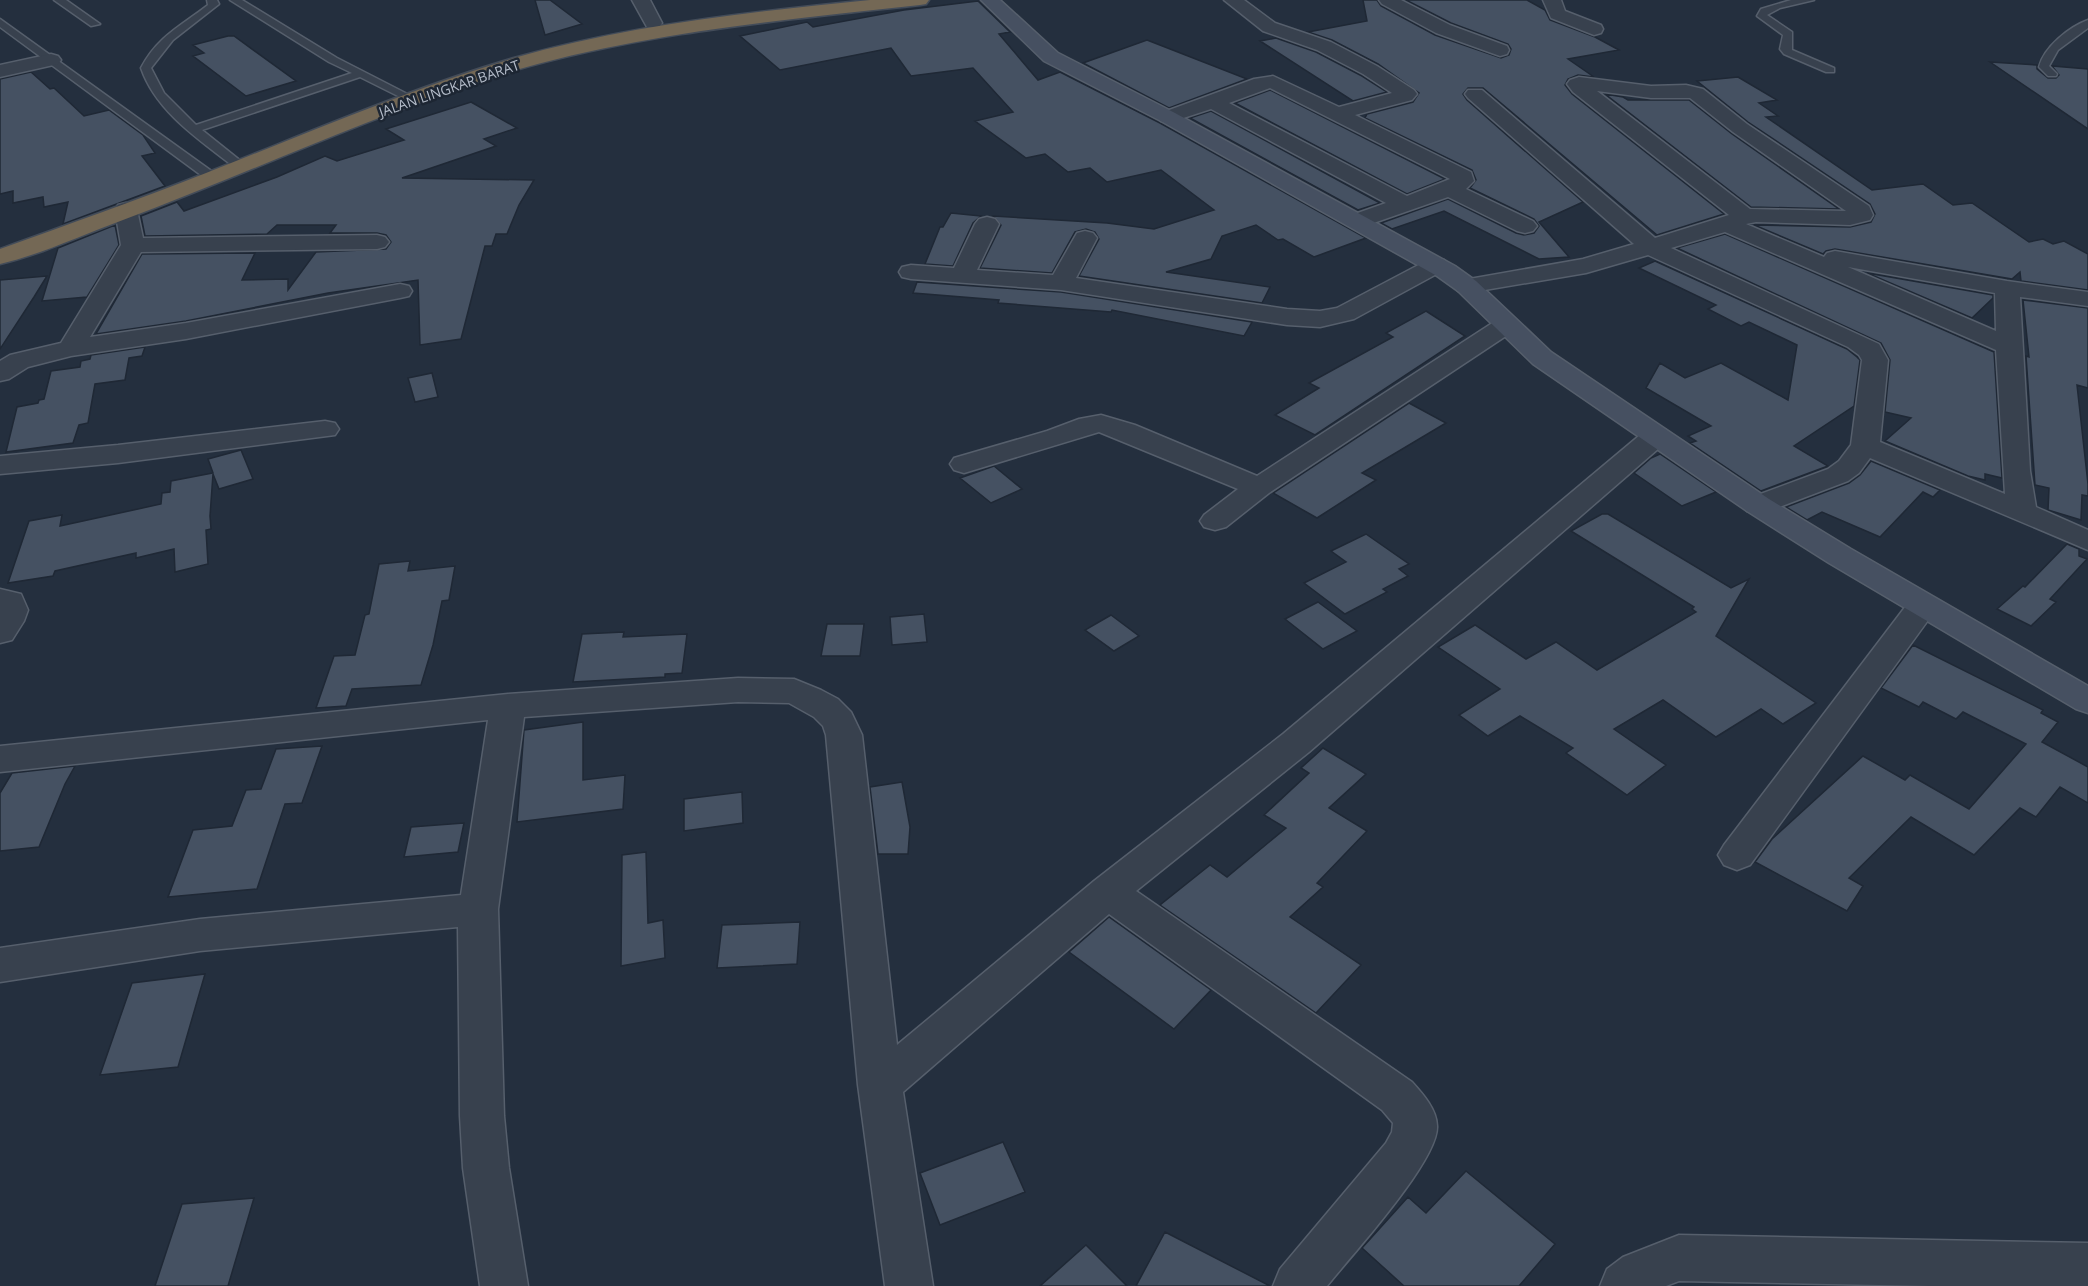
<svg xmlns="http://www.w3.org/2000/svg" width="2088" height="1286" viewBox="0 0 2088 1286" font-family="'Open Sans',sans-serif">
<rect width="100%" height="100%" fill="#242f3e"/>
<path fill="#455162" stroke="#1f2835" stroke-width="1.5" d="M535,0H550L582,24L545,35Z
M1363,0H1377L1381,6L1435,35L1501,58L1509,55L1511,49L1508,44L1451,23L1406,0H1527L1545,10L1550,20L1595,37L1619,50L1568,59L1594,77L1578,75L1568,79L1565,85L1572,94L1724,214L1657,235L1483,88H1468L1463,94L1467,100L1583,202L1539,222L1569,257L1539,259L1444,211L1392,229L1381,223L1448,199L1516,233L1524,235L1534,233L1539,226L1534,219L1470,188L1476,180L1472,170L1365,118L1367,114L1413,102L1419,93L1378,64L1332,40L1308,32L1367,21Z
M978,1L1010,32L999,34L1038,80L1060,72L1160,123L1366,238L1314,257L1283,239L1278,240L1256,225L1222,236L1211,259L1166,272L1270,287L1262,303L1079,276L1099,239L1095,232L1086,229L1075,232L1052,273L980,268L1001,225L993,216L1107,223L1154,229L1214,210L1161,170L1107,182L1090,168L1068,172L1045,154L1026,158L975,121L1013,112L973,68L911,76L891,48L780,70L740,36L807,22L813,27L904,10Z
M228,36H234L296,81L246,96L193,56L204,53L193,45Z
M1276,38L1316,52L1362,76L1387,92L1353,101L1260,41Z
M1147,40L1247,79L1169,108L1083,63Z
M1990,62L2037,65V69L2048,78H2056L2059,75L2052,66L2088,69V129Z
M31,72L50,89L54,88L84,116L109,110L143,135L155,153L142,156L165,186L63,224L68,202L44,207L43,197L13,203V191L0,194V79Z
M1738,77L1777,100L1759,103L1778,116L1766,117L1872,190L1923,184L1953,205L1972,203L2029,242L2043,239L2053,244L2064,241L2088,254V290L2021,281L2020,272L2012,279L1835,249L1826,251L1823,254L1754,225L1850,227L1871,222L1875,214L1870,204L1748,122L1697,81Z
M1270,90L1445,179L1407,194L1235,103Z
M1605,94L1623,97L1628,100H1689L1732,134L1839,209L1751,207Z
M471,102L517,128L484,139L496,146L402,178L534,180L519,205L507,234H496L492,246H485L461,339L420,345L418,280L328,293L186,321L96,334L142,254L255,253L242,280L288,279V290L316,252L386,249L391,242L386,235L377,233H330L336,225H277L267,234L145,236L141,216L177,202L184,211L277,177L325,156L337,161L404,140L386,129Z
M1211,111L1380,203L1358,210L1190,118Z
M951,213L981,216L973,223L953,266L925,264L940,227H943Z
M115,225L119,245L87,297L42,301L58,248Z
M1725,234L1994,352L2002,478L1985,474V480L1968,476L1885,441L1911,418L1885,412L1890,360L1881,343L1677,248Z
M1655,261L1847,349L1857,357L1860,360L1854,406L1794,446L1828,466L1761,491L1690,443L1696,441L1688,436L1711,426L1646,388L1660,363L1685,378L1721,363L1788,400L1797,345L1749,322L1741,326L1708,309L1716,305L1639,268Z
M1867,273L1993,295V298L1972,318Z
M47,276L34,297L0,349V280Z
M917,282L1061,292L1252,322L1244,336L1112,310L1111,312L998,303L999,300L913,293Z
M2023,300L2088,308V388L2077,385L2088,484V496L2082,495L2081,520L2048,510L2049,488L2035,485L2026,356L2029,357Z
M1426,311L1465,336L1315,435L1275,415L1319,388L1309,383L1393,337L1386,333Z
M145,347L142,356L129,358L125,380L95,384L88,423L79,425L73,443L6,452L17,407L38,403L39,400L44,399L51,371L80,367L81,361L90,359L91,355Z
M432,373L438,397L415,402L408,378Z
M1409,403L1446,423L1362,473L1376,480L1317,518L1273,493Z
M241,450L253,479L219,489L213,474L210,516L211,529L206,530L208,564L175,572L174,549L136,558V553L55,571L53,576L8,583L29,521L62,515L60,526L161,504L162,493L170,492L171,481L213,473L208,459Z
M1660,454L1716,492L1682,506L1634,473L1651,458Z
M1871,461L1940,490L1933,497L1923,492L1880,537L1822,512L1807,520L1786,507L1849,483L1860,475Z
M994,466L1022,489L991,503L960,478Z
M1602,514H1608L1731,588L1749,579L1716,636L1816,703L1783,724L1761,709L1716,737L1663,700L1614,729L1666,765L1627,795L1566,753L1573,748L1520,716L1488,736L1459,715L1500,689L1438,647L1475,625L1526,659L1556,642L1597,670L1696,612L1692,609L1694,607L1571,531Z
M1366,534L1409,564L1399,569L1408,576L1383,589L1387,592L1345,614L1304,583L1346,562L1331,551Z
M2067,544L2079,549V556L2087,559L2050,599L2056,602L2031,626L1997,609L2023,586L2025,587Z
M410,561L408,571L455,566L449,600L442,601L433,645L421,685L352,689L346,706L316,708L334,656L355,655L365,615L369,614L379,564Z
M1318,602L1357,631L1323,649L1285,619Z
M924,614L927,642L892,645L890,617Z
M1111,615L1139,636L1114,651L1085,630Z
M827,624H864L860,656H821Z
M624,632L623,637L687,634L682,673L665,674V677L573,682L582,634Z
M1913,645L2043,710L2041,713L2058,722L2042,742L2088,767V803L2060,787L2036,817L2020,808L1974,855L1911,817L1849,878L1863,886L1847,911L1755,862L1772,839L1863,756L1905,780L1910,775L1969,809L2026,744L1963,712L1956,719L1923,702L1919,707L1881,688Z
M583,722V780L625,775L623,809L517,822L524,730Z
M322,746L302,803L285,804L257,889L168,897L193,830L232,826L246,790L261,789L276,749Z
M1323,748L1366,774L1329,808L1367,831L1317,883L1323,887L1290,917L1361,965L1316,1013L1160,905L1210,865L1227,877L1286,828L1264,815L1309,773L1301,768Z
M75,766L65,784L39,847L0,851V793L12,773Z
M902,782L910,827L908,854H878L870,787Z
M742,792L743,823L684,831V799Z
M464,823L458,852L404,857L411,827Z
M646,852L648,923L663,920L665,958L621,966L622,855Z
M1109,917L1211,990L1174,1029L1069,952Z
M800,922L797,964L717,968L722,925Z
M205,974L178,1067L100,1075L132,983Z
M1003,1142L1025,1192L940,1225L920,1173Z
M1466,1171L1555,1244L1519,1286H1404L1362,1248L1408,1197L1426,1213Z
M254,1198L228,1286H155L182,1204Z
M1165,1232L1270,1286H1136Z
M1086,1245L1127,1286H1040Z"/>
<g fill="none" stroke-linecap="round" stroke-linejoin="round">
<g stroke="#565f6c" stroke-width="3">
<path id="lane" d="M54,0H66L100,24L91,26Z
M207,0H217L219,4L173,40L151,68L164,93L196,125L352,73L329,62L230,0H242L337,58L417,99L412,102L408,101L360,77L202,130L247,166L245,169H237C201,141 156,112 141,68C158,36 181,26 208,5Z
M1791,0H1814L1780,8L1767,15L1792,32V50L1834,68V72H1826L1784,54L1780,49L1783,35L1757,16L1761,9Z
M0,19L217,175V181H209L0,27Z
M2088,20V28L2058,50L2049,66L2057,74L2056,76H2048L2039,67C2044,47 2069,27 2088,20Z"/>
</g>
<g stroke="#565f6c" stroke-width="3">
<path id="street" d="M632,0H650L662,23L659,27H647Z
M1224,0H1244L1275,23L1331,42L1377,66L1414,90L1417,94L1412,100L1355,115L1471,172L1474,181L1466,189L1533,221L1537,226L1533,231L1525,233L1517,231L1448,197L1365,226L1357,228L1349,226L1346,221L1349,216L1386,203L1211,109L1168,123L1161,121L1158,117L1161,113L1254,79L1273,76L1339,107L1392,93L1363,74L1317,50L1263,31ZM1270,88L1450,179L1407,196L1229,103Z
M1379,0H1401L1450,25L1507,46L1509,50L1507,54L1500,56L1436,33L1382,4Z
M1543,0H1561L1565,11L1601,25L1603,29L1601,33L1594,35L1551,18Z
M51,54L58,56L61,60L58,64L0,77V65Z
M1579,77L1651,86L1686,85L1703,89L1747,124L1869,206L1873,215L1870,220L1850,225L1756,222L1746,224L1824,257L1827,253L1835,251L2007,281L2088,292V306L2020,297L2030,471L2036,507L2088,530V550L1870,458L1859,473L1848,481L1769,511L1758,514L1747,511L1743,505L1747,499L1828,469L1839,461L1851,445L1862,360L1859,355L1848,347L1648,255L1586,273L1467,293L1458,291L1455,286L1458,281L1583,259L1634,244L1468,98L1465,94L1468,90H1482L1655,238L1729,215L1573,92L1567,84L1570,80ZM1597,91L1651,98H1690L1733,132L1846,211L1750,209ZM1725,232L1996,350L2005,494L1880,442L1888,360L1879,344L1671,248ZM1848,267L1995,293L1996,331Z
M126,203L134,205L137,210L143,238L377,235L385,237L389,242L385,247L377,249L141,252L90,337L186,323L400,284L409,286L412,291L409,296L400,298L186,339L71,356L28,367L9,379L0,381V361L10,355L61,343L121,245L115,210L118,205Z
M987,217L995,219L999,224L977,270L1053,275L1077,233L1085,231L1093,233L1097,238L1076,278L1287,309L1320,311L1337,308L1428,260L1436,258L1444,260L1448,265L1444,270L1354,319L1320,327L1287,325L1061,290L911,279L902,277L899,272L902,267L911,265L954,268L975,224L979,219Z
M1506,317L1515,320L1519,325L1515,330L1269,493L1226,527L1215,530L1204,527L1200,521L1204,515L1238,489L1099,432L964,473L954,470L950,464L954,458L1047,431L1079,419L1101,415L1135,425L1257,476L1497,320Z
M325,421L335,423L339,429L335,435L118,463L0,474V456L118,445Z
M1656,428L1666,430L1670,436L1666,442L1309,752L1136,891L1412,1082C1423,1094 1437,1110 1437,1126C1439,1160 1351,1256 1327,1286H1273L1280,1269L1386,1143L1392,1132L1393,1123L1382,1110L1109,914L903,1092L933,1286H885L858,1085L826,735L823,726L814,717L789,703L738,702L524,717L498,909L504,1116L509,1168L528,1286H480L463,1168L460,1116L458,927L200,951L0,982V948L200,919L461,895L488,720L0,772V746L508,694L738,678L794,679L821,690L838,699L851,712L862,735L897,1045L1094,881L1283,734L1646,430Z
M0,589L21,594L28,610L24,621L12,640L0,643Z
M1923,595L1934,598L1939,605L1934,612L1750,865L1737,870L1724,865L1718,855L1724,845L1912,598Z
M1679,1235L2088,1243V1286H1930L1679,1281L1666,1286H1600L1607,1269L1623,1257Z"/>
</g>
<g stroke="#565f6c" stroke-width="3">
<path id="secondary" d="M981,0H1000L1058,53L1175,113L1455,266L1476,281L1551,352L1769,499L1851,549L2088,686V713L2076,709L1829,563L1747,511L1533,364L1458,291L1437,276L1161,121L1044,61Z"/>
</g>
<g stroke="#434c59" stroke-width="3">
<path id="highway" d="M870,0H929L926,4L920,5C773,21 625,34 483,80C361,121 243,175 123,220C82,235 42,254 0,264V249C69,224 138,200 206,173C308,133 409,89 514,58C630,25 750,12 870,0Z"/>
</g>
<use href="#lane" fill="#38414e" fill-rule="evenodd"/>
<use href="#street" fill="#38414e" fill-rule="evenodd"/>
<use href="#secondary" fill="#465061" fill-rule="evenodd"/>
<use href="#highway" fill="#746855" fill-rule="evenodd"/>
</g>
<g text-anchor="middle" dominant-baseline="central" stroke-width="5" stroke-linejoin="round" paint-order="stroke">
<g font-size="14" fill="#b4bcc9" stroke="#1d2633">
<text transform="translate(449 88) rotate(-19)">JALAN LINGKAR BARAT</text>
</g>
</g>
</svg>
